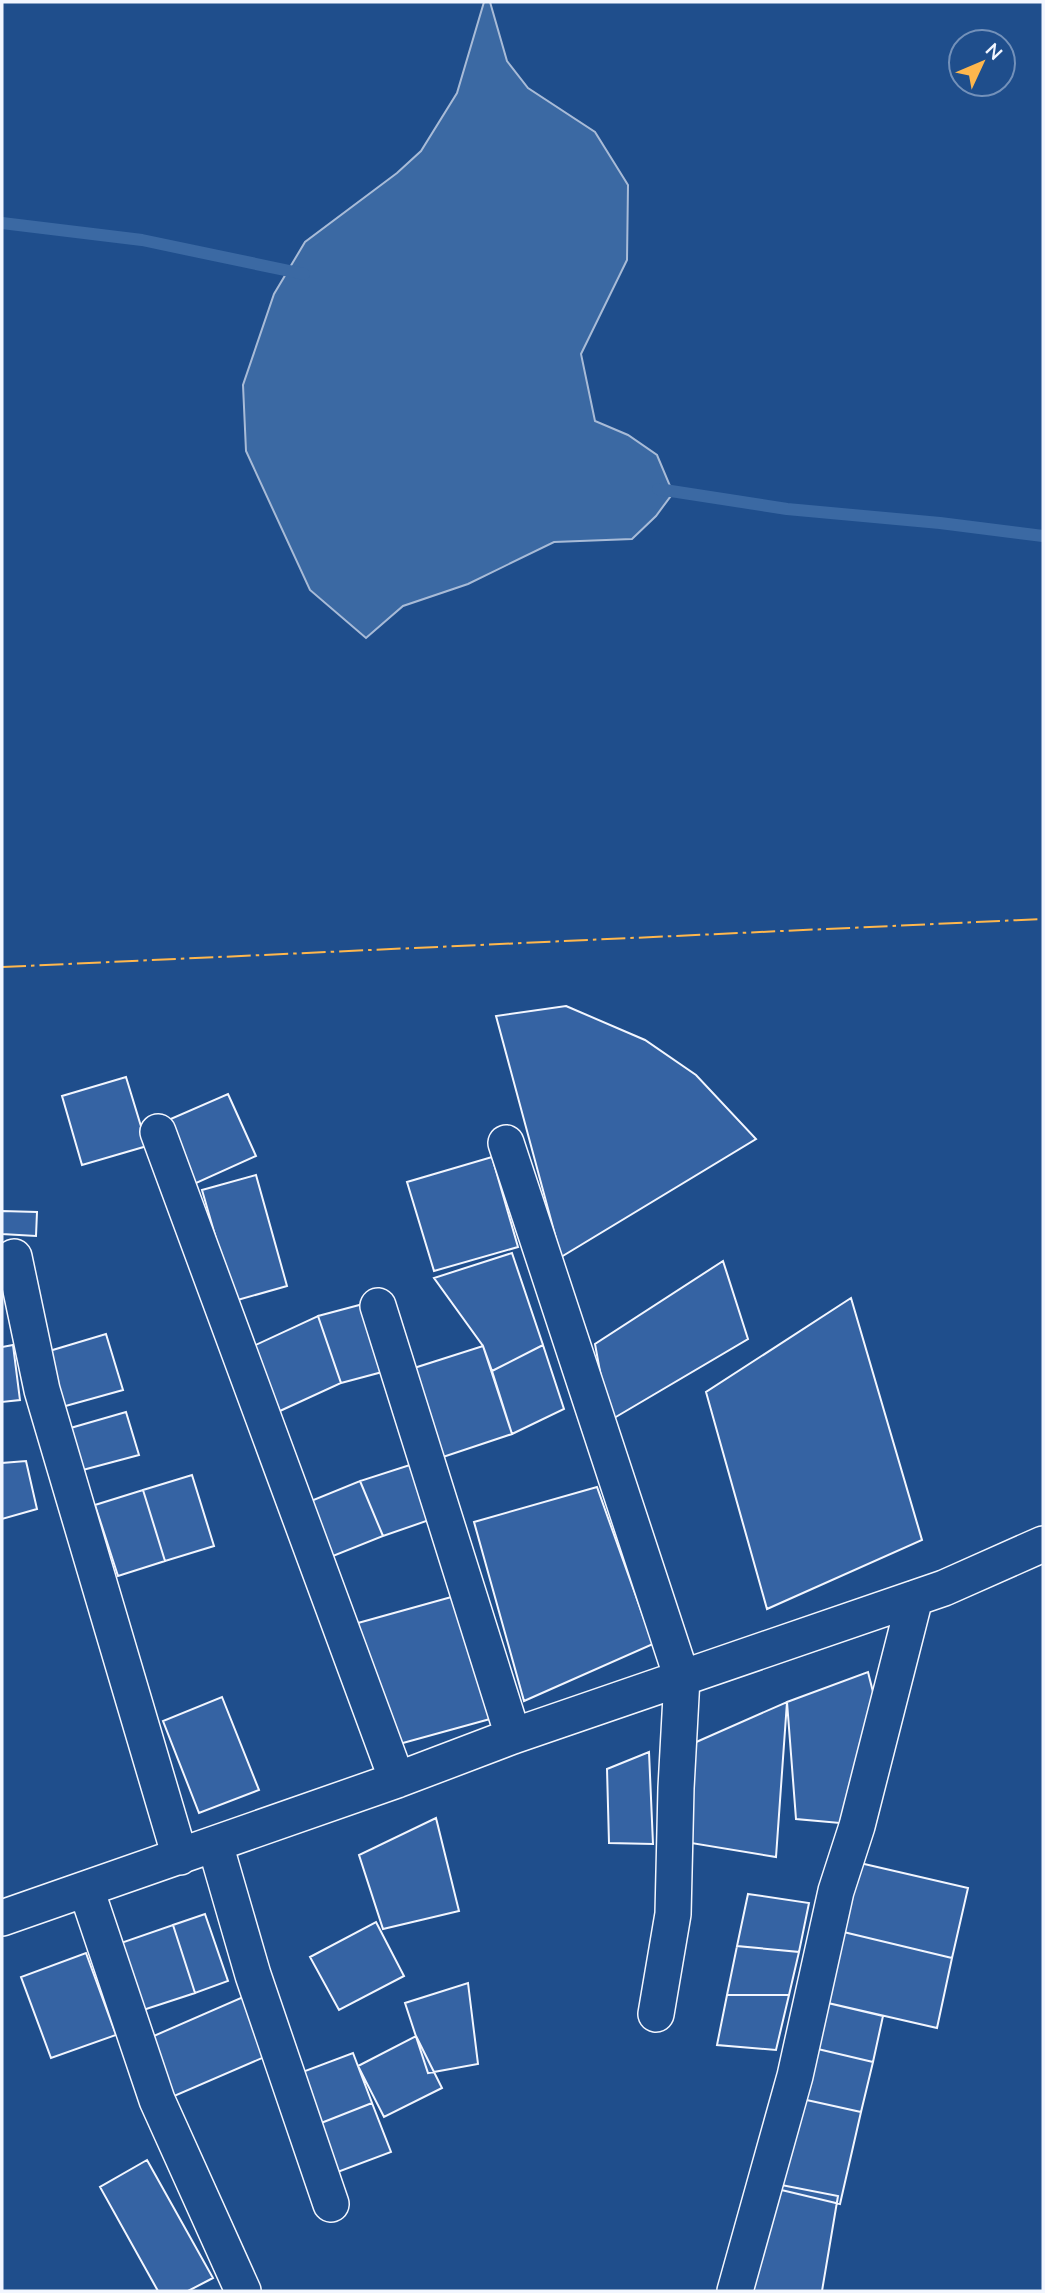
<svg xmlns="http://www.w3.org/2000/svg" width="1045" height="2293" viewBox="0 0 1045 2293" font-family="Mulish,sans-serif">
<rect width="100%" height="100%" fill="#1f4e8c"/>
<path fill="#3b69a3" stroke="#a8bbd7" stroke-width="2" d="M484,2H490L507,61L528,88L595,132L628,185L627,260L581,354L595,421L628,435L657,455L673,493L656,516L632,539L554,542L468,584L403,606L366,638L310,590L246,451L243,385L274,294L305,242L397,173L421,151L457,93Z"/>
<g fill="none" stroke-linecap="round" stroke-linejoin="round">
<path stroke="#3b69a3" stroke-width="12" d="M2,223L142,240L304,274
M658,489L787,509L940,523L1043,536"/>
</g>
<path fill="#3563a3" stroke="#f2f6ff" stroke-width="2" d="M566,1006L645,1040L696,1075L756,1139L561,1257L496,1016Z
M126,1077L147,1146L82,1165L62,1096Z
M228,1094L256,1156L194,1184L166,1121Z
M492,1157L518,1247L434,1271L407,1182Z
M256,1175L287,1286L234,1301L202,1190Z
M2,1211L37,1212L36,1236L2,1234Z
M512,1253L543,1345L492,1371L483,1346L434,1278Z
M723,1261L748,1339L609,1421L595,1344Z
M851,1298L922,1540L767,1609L706,1392Z
M363,1304L386,1371L341,1383L318,1316Z
M318,1316L341,1383L269,1416L247,1349Z
M106,1334L123,1390L62,1407L46,1352Z
M13,1345L20,1400L2,1402V1347Z
M543,1345L564,1409L512,1434L492,1371Z
M483,1346L512,1434L440,1458L411,1369Z
M126,1412L139,1455L79,1471L67,1429Z
M26,1461L37,1509L2,1519V1463Z
M413,1464L435,1518L383,1536L360,1481Z
M192,1475L214,1546L165,1561L143,1490Z
M360,1481L383,1536L328,1558L306,1503Z
M597,1487L653,1644L524,1701L474,1522Z
M143,1490L165,1561L118,1576L95,1505Z
M455,1596L490,1719L392,1746L358,1623Z
M868,1672L879,1716L851,1824L796,1819L787,1702Z
M222,1697L259,1790L199,1813L163,1721Z
M787,1702L776,1857L685,1842L694,1743Z
M649,1752L653,1844L609,1843L607,1769Z
M436,1818L459,1911L383,1929L359,1855Z
M847,1860L968,1888L952,1958L831,1929Z
M748,1894L809,1903L799,1952L737,1946Z
M205,1914L228,1981L195,1993L173,1925Z
M376,1922L404,1976L339,2010L310,1957Z
M173,1925L195,1993L137,2012L115,1945Z
M831,1929L952,1958L937,2028L815,2000Z
M737,1946L799,1952L789,1995H727Z
M86,1953L116,2035L51,2058L21,1977Z
M468,1983L478,2064L428,2073L405,2003Z
M250,1994L276,2052L165,2100L140,2042Z
M727,1995H789L776,2050L717,2045Z
M815,2000L883,2016L873,2062L805,2046Z
M416,2036L442,2088L384,2117L358,2066Z
M805,2046L873,2062L861,2112L793,2097Z
M353,2053L372,2103L316,2125L297,2074Z
M793,2097L861,2112L840,2204L773,2188Z
M372,2103L391,2152L335,2173L316,2125Z
M147,2160L213,2278L188,2291H158L100,2187Z
M766,2182L838,2196L822,2291H742Z"/>
<g fill="none" stroke-linecap="round" stroke-linejoin="round">
<g stroke="#f2f6ff" stroke-width="38">
<path id="street" d="M158,1132L397,1780
M506,1143L682,1678L676,1788L673,1914L656,2014
M14,1257L42,1390L180,1857
M378,1306L513,1736
M215,1844L253,1975L331,2204
M86,1889L157,2100L243,2291
M2,1918L397,1780L513,1736L944,1588L1043,1544
M735,2291L795,2076L836,1891L857,1826L915,1598"/>
</g>
<use href="#street" stroke="#1f4e8c" stroke-width="35"/>
<path stroke="#ffb74d" stroke-width="2" stroke-dasharray="24 5 3.5 5" stroke-linecap="butt" d="M2,967L1043,919"/>
</g>
<rect width="1045" height="2293" fill="none" stroke="#f2f6ff" stroke-width="7"/>
<g transform="translate(982 63) rotate(46)"><circle r="33" fill="#1f4e8c" stroke="#7391ba" stroke-width="2"/>
<path d="M0-5L12 26L0 18L-12 26Z" fill="#ffb74d"/>
<text y="-10" font-size="19" font-weight="bold" text-anchor="middle" fill="#f2f6ff">N</text>
</g>
</svg>
